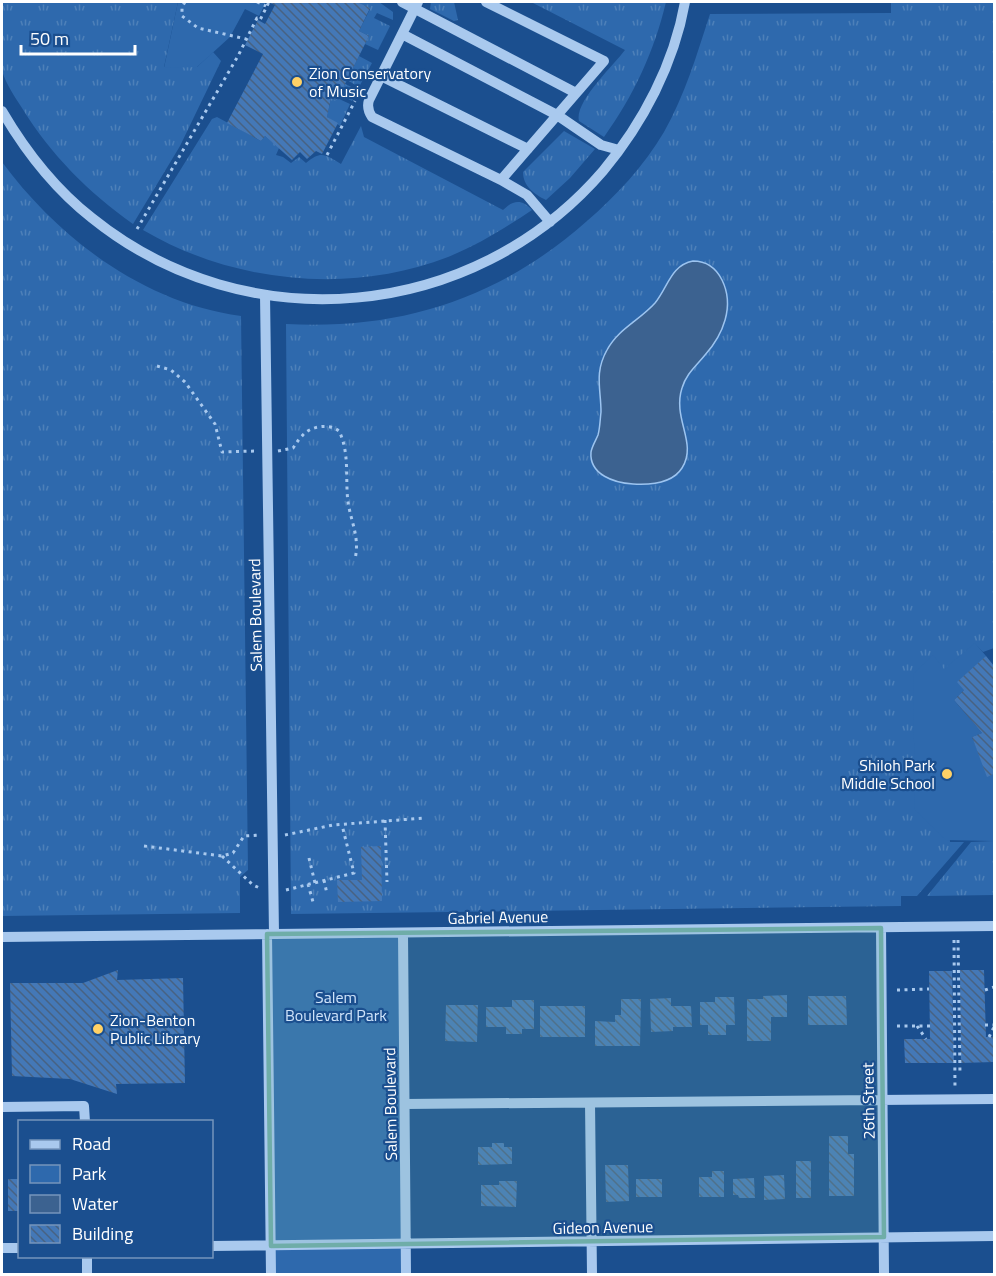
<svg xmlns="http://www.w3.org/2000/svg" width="996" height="1276" viewBox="0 0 996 1276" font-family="'Titillium Web',sans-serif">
<defs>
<pattern id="grass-tufts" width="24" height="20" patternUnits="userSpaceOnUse" patternTransform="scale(1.5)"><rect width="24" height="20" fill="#2e69ad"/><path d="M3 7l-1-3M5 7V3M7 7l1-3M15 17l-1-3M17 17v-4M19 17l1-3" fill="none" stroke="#4d80b9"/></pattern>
<pattern id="building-back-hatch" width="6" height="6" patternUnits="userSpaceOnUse" patternTransform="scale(1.5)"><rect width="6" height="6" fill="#4478b7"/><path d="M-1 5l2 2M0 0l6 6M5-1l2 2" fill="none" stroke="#486282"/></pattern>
</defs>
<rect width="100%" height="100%" fill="#1b4f8f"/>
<path fill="url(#grass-tufts)" d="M2,2H178L164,67H197L213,52L221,61L180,146L133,224C88,192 51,155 22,108C15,97 6,84 2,71C0,58 2,17 2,2Z
M357,2H379L393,12V20L377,13L374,18L390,26L378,50L365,44L369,36L359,31L370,9Z
M431,2H454L458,20L454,21L430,9Z
M531,2H666C654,52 634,95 604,137L579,121C574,102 614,65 625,50Z
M891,2H994V648L983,652L975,644L944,670L950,842H964L917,896H901V906L291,914L286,324C402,330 500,298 587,221C616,196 644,166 664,132C685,95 697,54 710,14L891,13Z
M359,56L372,63L359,87L347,80Z
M345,84L358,90L352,101L339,94Z
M331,98L336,100L337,98L350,104L340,126L327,117Z
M217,117L261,141L265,136L279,148L276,155L283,157L291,163L299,157L306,163C322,150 325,155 341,164L361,126L364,137L503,210C513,200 522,199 532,210C505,228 478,245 448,257C350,295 233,283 143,230L212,119Z
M564,131L595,149L570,178L546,200C534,194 523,186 523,172Z
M2,162C59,239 144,303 241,316L248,870L240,877V913L2,916Z
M994,841V895L927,896L971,842Z"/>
<path fill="#2e69ad" d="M178,2H266L259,16L245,9L230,37L197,67L164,68Z
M975,643L986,656L964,690L954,700L982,733L972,737L988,776L994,774V841L946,840L915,810L913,674L933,655L944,669Z
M403,933L406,1274H271L267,934Z"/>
<path fill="#3c6290" stroke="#9cc4f0" stroke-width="1.5" d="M693,261C706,261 716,268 722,280C735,306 723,335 705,355C696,366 686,374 682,388C672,419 698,443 682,468C672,484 650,485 633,484C615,483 589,475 591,452C592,446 596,440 598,435C600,428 600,420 601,412C601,389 594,373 607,350C618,329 640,320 655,303C668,287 671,265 693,261Z"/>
<path fill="url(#building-back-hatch)" d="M268,2H357L370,8L359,31L369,36L337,100L331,98L327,117L338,123L322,154L316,151L307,159L300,152L292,160L265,136L261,141L227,123L263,54L245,45L258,20L265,24L275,5Z
M986,656L994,666V774L987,777L972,737L982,733L954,700L964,690L957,682Z
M381,846L382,901L338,902L337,880H362L361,847Z
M118,970L117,980L183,978L185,1083L116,1084L117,1094L70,1079L12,1076L10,983H83Z
M960,970H984L986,1037H994V1062L961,1063Z
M929,971H952L954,1063H905L904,1039H930Z
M787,995V1017H771V1041H747V999H763V996Z
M808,996H846L847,1025H808Z
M715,997H734L735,1025H726V1035H708V1025H700V1002H715Z
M671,998V1006H691L692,1027H673V1031L651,1032L650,999Z
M621,999H641L640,1046H595V1021L615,1022V1015H621Z
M512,1000H534V1029H522V1034H506V1027H486V1007H512Z
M446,1005H478L477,1042L445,1041Z
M540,1006H585V1037H540Z
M829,1136H848V1154H854V1196H829Z
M492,1143H504V1147H512V1164L478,1165V1147H492Z
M796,1161H811V1198H796Z
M605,1165H628L629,1201L606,1202Z
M712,1171H724V1197H699V1177H712Z
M784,1175L785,1199L764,1200V1176Z
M754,1178L755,1198H739L738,1195H733V1179Z
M8,1179H20V1211H8Z
M636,1179H662V1197H636Z
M499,1181H517L516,1207L481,1206V1185H499Z"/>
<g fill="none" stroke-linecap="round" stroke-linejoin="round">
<path stroke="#a9c9ee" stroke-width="3" stroke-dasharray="3 4.5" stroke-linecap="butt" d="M185,2L182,7V16L198,28L246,39
M257,2L266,6
M327,155L355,101
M137,229L238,56L257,18L260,20L269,2
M157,366L171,370L185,382L215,424L222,452L256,451
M278,451L293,448C296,444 298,440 302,436C310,426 329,423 339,431C350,453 345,479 348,502C351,522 360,538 355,559
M385,820L387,882
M285,835L333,825L425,818
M144,846L222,856L233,853L244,836L260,835
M222,856L253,885L262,889
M309,858L315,883
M324,880L327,894
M308,884L313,902
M286,890L354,873L342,825
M954,940L955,1089
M958,940L960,1075
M897,990L929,989
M985,990L994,987
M985,1025H994
M897,1026H930
M917,1026L926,1039
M989,1037L994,1027"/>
<path stroke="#a9c9ee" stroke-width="10" d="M402,2L576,93
M418,2L369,100C367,106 368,111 372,117L501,180L604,61L486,2
M402,34L557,115L601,145L619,150
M381,76L528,149
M2,111C26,152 55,189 92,218C246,342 473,322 603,171C643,123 674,64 685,2
M501,180L527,195L550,222
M265,295L274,934
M881,928L884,1274
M403,933L406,1274
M267,934L271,1274
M2,937L994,926
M590,1103L592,1274
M405,1104L994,1099
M2,1107L84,1106L85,1122
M212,1246L994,1236
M2,1248H20
M87,1256V1274"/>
</g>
<path fill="#6fada8" fill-opacity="0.2" stroke="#6fada8" stroke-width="4.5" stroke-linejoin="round" d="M881,928L884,1237L271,1246L267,934Z"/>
<g fill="#ffd166" stroke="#1b4f8f" stroke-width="2">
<circle cx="297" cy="82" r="6"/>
<circle cx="947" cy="774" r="6"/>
<circle cx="98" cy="1029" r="6"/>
</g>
<g text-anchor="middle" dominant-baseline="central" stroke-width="4.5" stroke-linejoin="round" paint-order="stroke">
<g font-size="16" fill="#fff" stroke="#1b4f8f" text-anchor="start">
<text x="309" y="73">Zion Conservatory<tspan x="309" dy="18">of Music</tspan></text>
<text x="935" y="765" text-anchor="end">Shiloh Park<tspan x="935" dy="18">Middle School</tspan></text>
<text x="110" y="1020">Zion-Benton<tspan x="110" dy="18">Public Library</tspan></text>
</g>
<g font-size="16" fill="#fff" stroke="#1b4f8f">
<text transform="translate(255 615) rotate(-91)">Salem Boulevard</text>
<text transform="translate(498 917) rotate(-1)">Gabriel Avenue</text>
<text transform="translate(868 1101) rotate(-91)">26th Street</text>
<text transform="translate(390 1104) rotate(-91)">Salem Boulevard</text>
<text transform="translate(603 1227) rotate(-1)">Gideon Avenue</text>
</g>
<g font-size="16" fill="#cfe3fa" stroke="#1b4f8f">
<text x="336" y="997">Salem<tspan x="336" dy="18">Boulevard Park</tspan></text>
</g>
</g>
<rect width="996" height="1276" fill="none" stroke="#ffffff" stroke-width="6"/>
<rect x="18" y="1120" width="195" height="138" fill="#1b4f8f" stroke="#7695bc" stroke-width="1.5"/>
<rect x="30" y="1140" width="30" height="9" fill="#a9c9ee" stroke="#7695bc" stroke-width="1.5"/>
<text x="72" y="1150" font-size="18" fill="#ffffff">Road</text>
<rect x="30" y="1165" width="30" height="18" fill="#2e69ad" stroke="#7695bc" stroke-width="1.5"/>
<text x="72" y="1180" font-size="18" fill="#ffffff">Park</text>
<rect x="30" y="1195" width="30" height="18" fill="#3c6290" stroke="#7695bc" stroke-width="1.5"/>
<text x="72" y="1210" font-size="18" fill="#ffffff">Water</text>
<rect x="30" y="1225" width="30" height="18" fill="url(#building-back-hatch)" stroke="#7695bc" stroke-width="1.5"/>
<text x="72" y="1240" font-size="18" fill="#ffffff">Building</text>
<path d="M21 45v9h114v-9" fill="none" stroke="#ffffff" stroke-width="3"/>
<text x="30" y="45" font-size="18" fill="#ffffff" stroke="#1b4f8f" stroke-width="4.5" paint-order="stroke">50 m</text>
</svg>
